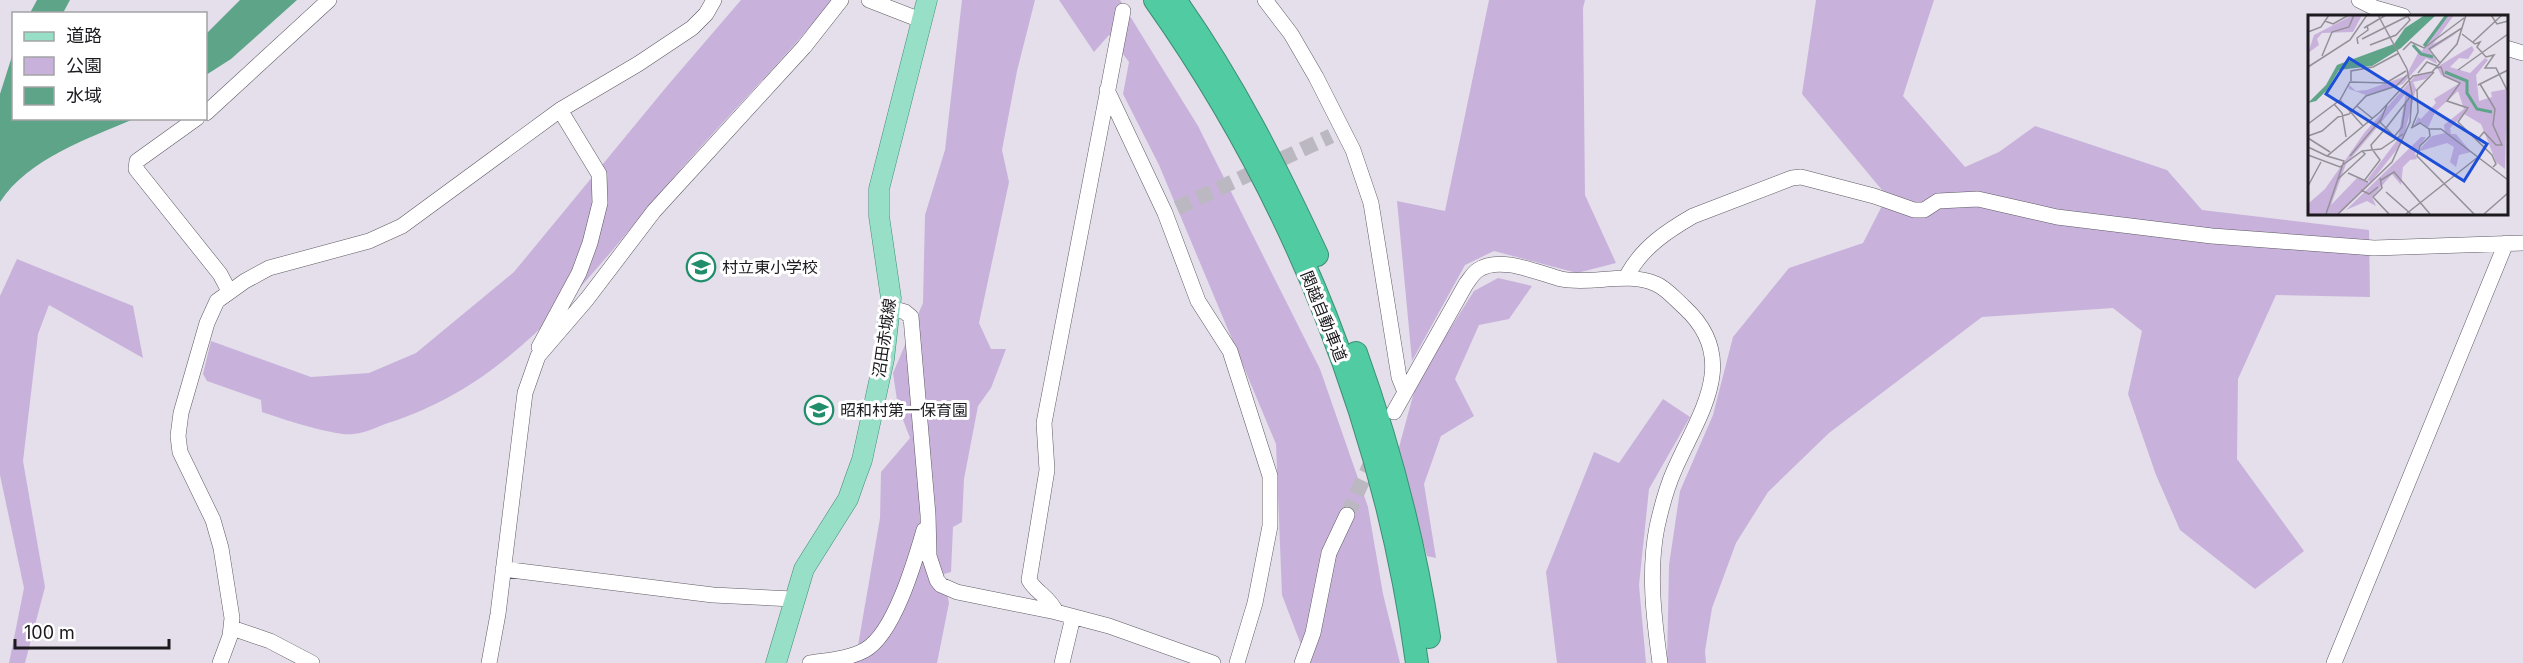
<svg xmlns="http://www.w3.org/2000/svg" width="2523" height="663" viewBox="0 0 2523 663" font-family="Inter,'Noto Sans JP',sans-serif">
<rect width="100%" height="100%" fill="#e4dfea"/>
<path fill="#c8b2dc" d="M741,0H832C785,59 731,112 681,169C594,268 521,381 388,423C377,427 365,433 353,434C337,437 279,418 262,412L261,400L207,381L203,374L211,341L311,377L369,373L416,353L514,272L668,85Z
M962,0H1035L1017,71L1002,150L1009,182L979,323L991,349H1006L991,388L978,406L964,479L962,522L953,527L951,572L944,574L949,603L937,663H855L880,518L881,472L910,438L898,407L893,373L923,303L925,215L945,150Z
M1059,0H1120L1198,126L1320,369L1368,507L1383,594L1400,663H1308L1282,595L1276,444L1159,165L1123,94L1129,62L1109,35L1094,52Z
M1489,0H1585L1583,8L1585,195L1616,263L1577,273L1494,251L1465,265L1412,361L1397,201L1445,211Z
M1816,0H1934L1903,96L1965,167L1999,152L2035,126L2167,170L2202,210L2369,230L2370,297L2276,295L2238,379L2237,459L2304,551L2255,589L2180,530L2156,475L2128,394L2142,331L2113,308L1982,317L1829,433L1768,492L1736,543L1712,608L1705,651L1706,663H1667L1669,565L1680,491L1713,415L1733,337L1789,268L1863,243L1887,196L1802,94Z
M17,259L133,306L143,358L49,305L38,334L23,461L45,587L25,663H9L24,588L0,475V296Z
M1498,278L1532,286L1509,319L1479,325L1455,379L1474,416L1441,436L1424,484L1436,558L1427,556L1398,451L1417,381L1474,291Z
M1663,399L1690,417L1649,489L1639,585L1646,663H1557L1546,572L1594,452L1619,463Z"/>
<path fill="#5ea489" d="M37,0H70L63,13H30Z
M240,0H297L231,59L206,75V34Z
M13,53L14,118L134,119C89,138 28,159 0,202V94Z"/>
<g fill="none" stroke-linecap="round" stroke-linejoin="round">
<path stroke="#bcb8c1" stroke-width="15" stroke-dasharray="15 8" stroke-linecap="butt" d="M1177,208L1331,136
M1347,515L1374,456"/>
<g stroke="#5f5a64" stroke-width="16">
<path id="minor" d="M869,0L923,21
M1265,0L1291,34L1316,77L1353,150L1371,203L1399,377L1405,392
M2359,0L2375,8L2403,16
M2506,48L2523,53
M1107,90L1165,213L1198,301L1230,351L1270,476V526L1255,603L1237,663
M206,113L329,0
M197,118L137,161L136,169L220,274L229,291
M1629,278L1628,274C1643,247 1667,231 1693,216L1792,178L1801,177L1874,196L1914,210H1924L1938,201L1978,199L2057,217L2212,236L2374,248L2523,243
M891,308L905,312L911,317L928,515L929,556L937,580L941,585L957,592L1056,612L1109,626L1213,663
M539,347L579,273L590,243L600,203L599,174L560,110
M1394,412L1466,284C1470,279 1473,273 1478,270C1500,255 1538,273 1561,279C1592,285 1628,271 1656,284C1666,288 1675,299 1684,307C1742,360 1698,415 1674,471C1666,489 1661,509 1657,527C1648,572 1654,619 1660,663
M503,569L713,595L793,599
M1056,612C1049,596 1036,593 1029,580L1047,470L1044,423L1123,11
M232,628L270,641L312,663
M220,663L230,636L232,618L221,548L213,520L180,452L178,436L181,413L207,323L217,301L245,281L269,268L369,241L402,226L560,110L638,64L692,28L706,14L714,0
M489,663L498,614L525,393L538,356L587,299L654,211L804,47L841,0
M810,663C828,660 849,659 865,650C894,634 915,561 924,530
M1062,663L1073,617
M1302,663L1313,633L1329,553L1347,515
M2334,663L2506,243"/>
</g>
<g stroke="#3e8e74" stroke-width="21">
<path id="major" d="M776,663L804,569L848,499L855,479L862,460L884,359L891,298L879,216V189L927,0"/>
</g>
<g stroke="#3e8e74" stroke-width="24">
<path id="highway" d="M1155,0C1293,195 1385,426 1417,663
M1175,0C1232,80 1276,167 1317,255
M1356,353C1389,445 1414,540 1429,637"/>
</g>
<use href="#minor" stroke="#fff" stroke-width="15"/>
<use href="#major" stroke="#97e0c7" stroke-width="20"/>
<use href="#highway" stroke="#51cca2" stroke-width="22"/>
</g>
<defs>
<g id="school-ring" transform="scale(1.5)"><circle r="9.5" fill="#fff" stroke="#208d6b" stroke-width="1.5"/><path d="M0-5L7-2L0 1L-7-2ZM-4 1L0 2.5L4 1V4Q0 6-4 4Z" fill="#208d6b"/></g>
</defs>
<g fill-rule="evenodd">
<use href="#school-ring" x="701" y="267"/>
<use href="#school-ring" x="819" y="410"/>
</g>
<g text-anchor="middle" dominant-baseline="central" stroke-width="6" stroke-linejoin="round" paint-order="stroke">
<g font-size="16" fill="#1c1a1e" stroke="#fff" text-anchor="start">
<text x="722" y="267">村立東小学校</text>
<text x="840" y="410">昭和村第一保育園</text>
</g>
<g font-size="16" fill="#1c1a1e" stroke="#fff">
<text transform="translate(1324 316) rotate(68)">関越自動車道</text>
<text transform="translate(884 338) rotate(-82)">沼田赤城線</text>
</g>
</g>
<g transform="translate(2308 15)">
<rect width="200" height="200" fill="#e4dfea"/>
<path d="M45,0H54L45,17L14,18L9,24L11,30L0,38L6,20ZM137,0H146L125,29L149,18L121,36L127,42L129,49L118,43L95,69L58,80L41,74L40,69L48,76L59,75L98,61L110,38L103,29L114,36ZM164,31L166,35L160,44L151,43L142,52L162,58L177,43L180,45L168,60L171,86L184,82L183,77L199,74L197,154L188,147L173,109L156,99L142,113L143,119H148L163,137L151,140L148,152L142,147L146,132L139,128L109,137L124,121L137,118L136,110L156,94L150,76L127,97L120,113L114,108L106,111L110,102L113,104L128,88L126,84L152,68L133,60L129,52ZM125,57L118,64L105,67L108,74L94,128L63,167L59,165L90,124L98,78L38,149L23,190L49,163L63,168L31,199H0L1,188L17,174L57,117L107,61ZM113,122H118L107,138L109,144L102,145L95,152L93,170L84,159L64,182L68,191L59,186L38,195Z" fill="#c8b2dc"/>
<path d="M117,0H128L93,33L64,51L31,55L19,75L8,86L0,88L18,70L29,50L86,29L97,13Z" fill="#5ea489"/>
<path fill="none" stroke="#5ea489" stroke-width="3" d="M105,30L113,39L125,42M116,31L139,0M137,57L159,66V78L169,94L184,97"/>
<path fill="none" stroke="#949098" stroke-width="1.5" d="M183,0L189,9L200,6M17,6L25,9L41,0M56,13L78,0M0,17L13,12L21,0M154,19L167,29L172,27L169,32L178,42L186,40L177,53H188L199,75M54,24L100,1M165,27L194,0M50,29L49,23L60,15L59,10M62,30L88,20L102,5L99,0M95,35L103,27L116,33L156,3M14,41L24,17L41,12L46,0M132,48L121,34L154,13M0,52L42,25L59,0M128,53L133,52L136,61L152,68L139,86L160,93L150,107L184,140L188,149L185,152M150,55L200,19M110,58L119,47L129,51M43,66V56L65,52L91,38M170,70L200,55M108,76L126,57M32,85L55,111M26,89L34,98L38,122M79,90L72,107L89,124M49,91L64,103M0,109L32,85L42,67L78,68L98,56M104,112L110,97L109,75M78,113L102,82M103,113L112,108L121,114H133L200,165M121,114L122,121L112,131L109,141L166,199M0,121L14,116L30,102L41,99L58,81L88,71L99,60M86,122L94,112L98,86M0,123L22,137M170,124L176,117L188,130H194L185,110L187,94L172,69M0,132L19,141L72,97L105,61L124,57L149,29L158,0M64,134L63,130L78,113M0,140L32,152L54,136L73,134L95,119M42,141L74,103M40,158L60,167M72,163L74,173L65,182L81,199M30,164L57,139L54,136M73,165L86,157L122,199M56,166L72,145L64,134M0,171L13,147M53,175L61,179L70,172M78,177L103,199M18,199L36,146L19,141M30,199L84,147L102,107L104,79L99,54L70,0M98,199L170,142M176,199L200,178"/>
<path fill="#1d4ed8" fill-opacity="0.15" stroke="#1d4ed8" stroke-width="3" d="M41,43L179,129L156,166L18,79Z"/>
<rect width="200" height="200" fill="none" stroke="#1c1a1e" stroke-width="3"/>
</g>
<rect x="12" y="12" width="195" height="108" fill="#ffffff" stroke="#a4a3a5" stroke-width="1.5"/>
<rect x="24" y="32" width="30" height="9" fill="#97e0c7" stroke="#a4a3a5" stroke-width="1.5"/>
<text x="66" y="42" font-size="18" fill="#1c1a1e">道路</text>
<rect x="24" y="57" width="30" height="18" fill="#c8b2dc" stroke="#a4a3a5" stroke-width="1.5"/>
<text x="66" y="72" font-size="18" fill="#1c1a1e">公園</text>
<rect x="24" y="87" width="30" height="18" fill="#5ea489" stroke="#a4a3a5" stroke-width="1.5"/>
<text x="66" y="102" font-size="18" fill="#1c1a1e">水域</text>
<path d="M15 639v9h154v-9" fill="none" stroke="#1c1a1e" stroke-width="3"/>
<text x="24" y="639" font-size="18" fill="#1c1a1e" stroke="#ffffff" stroke-width="4.5" paint-order="stroke">100 m</text>
</svg>
